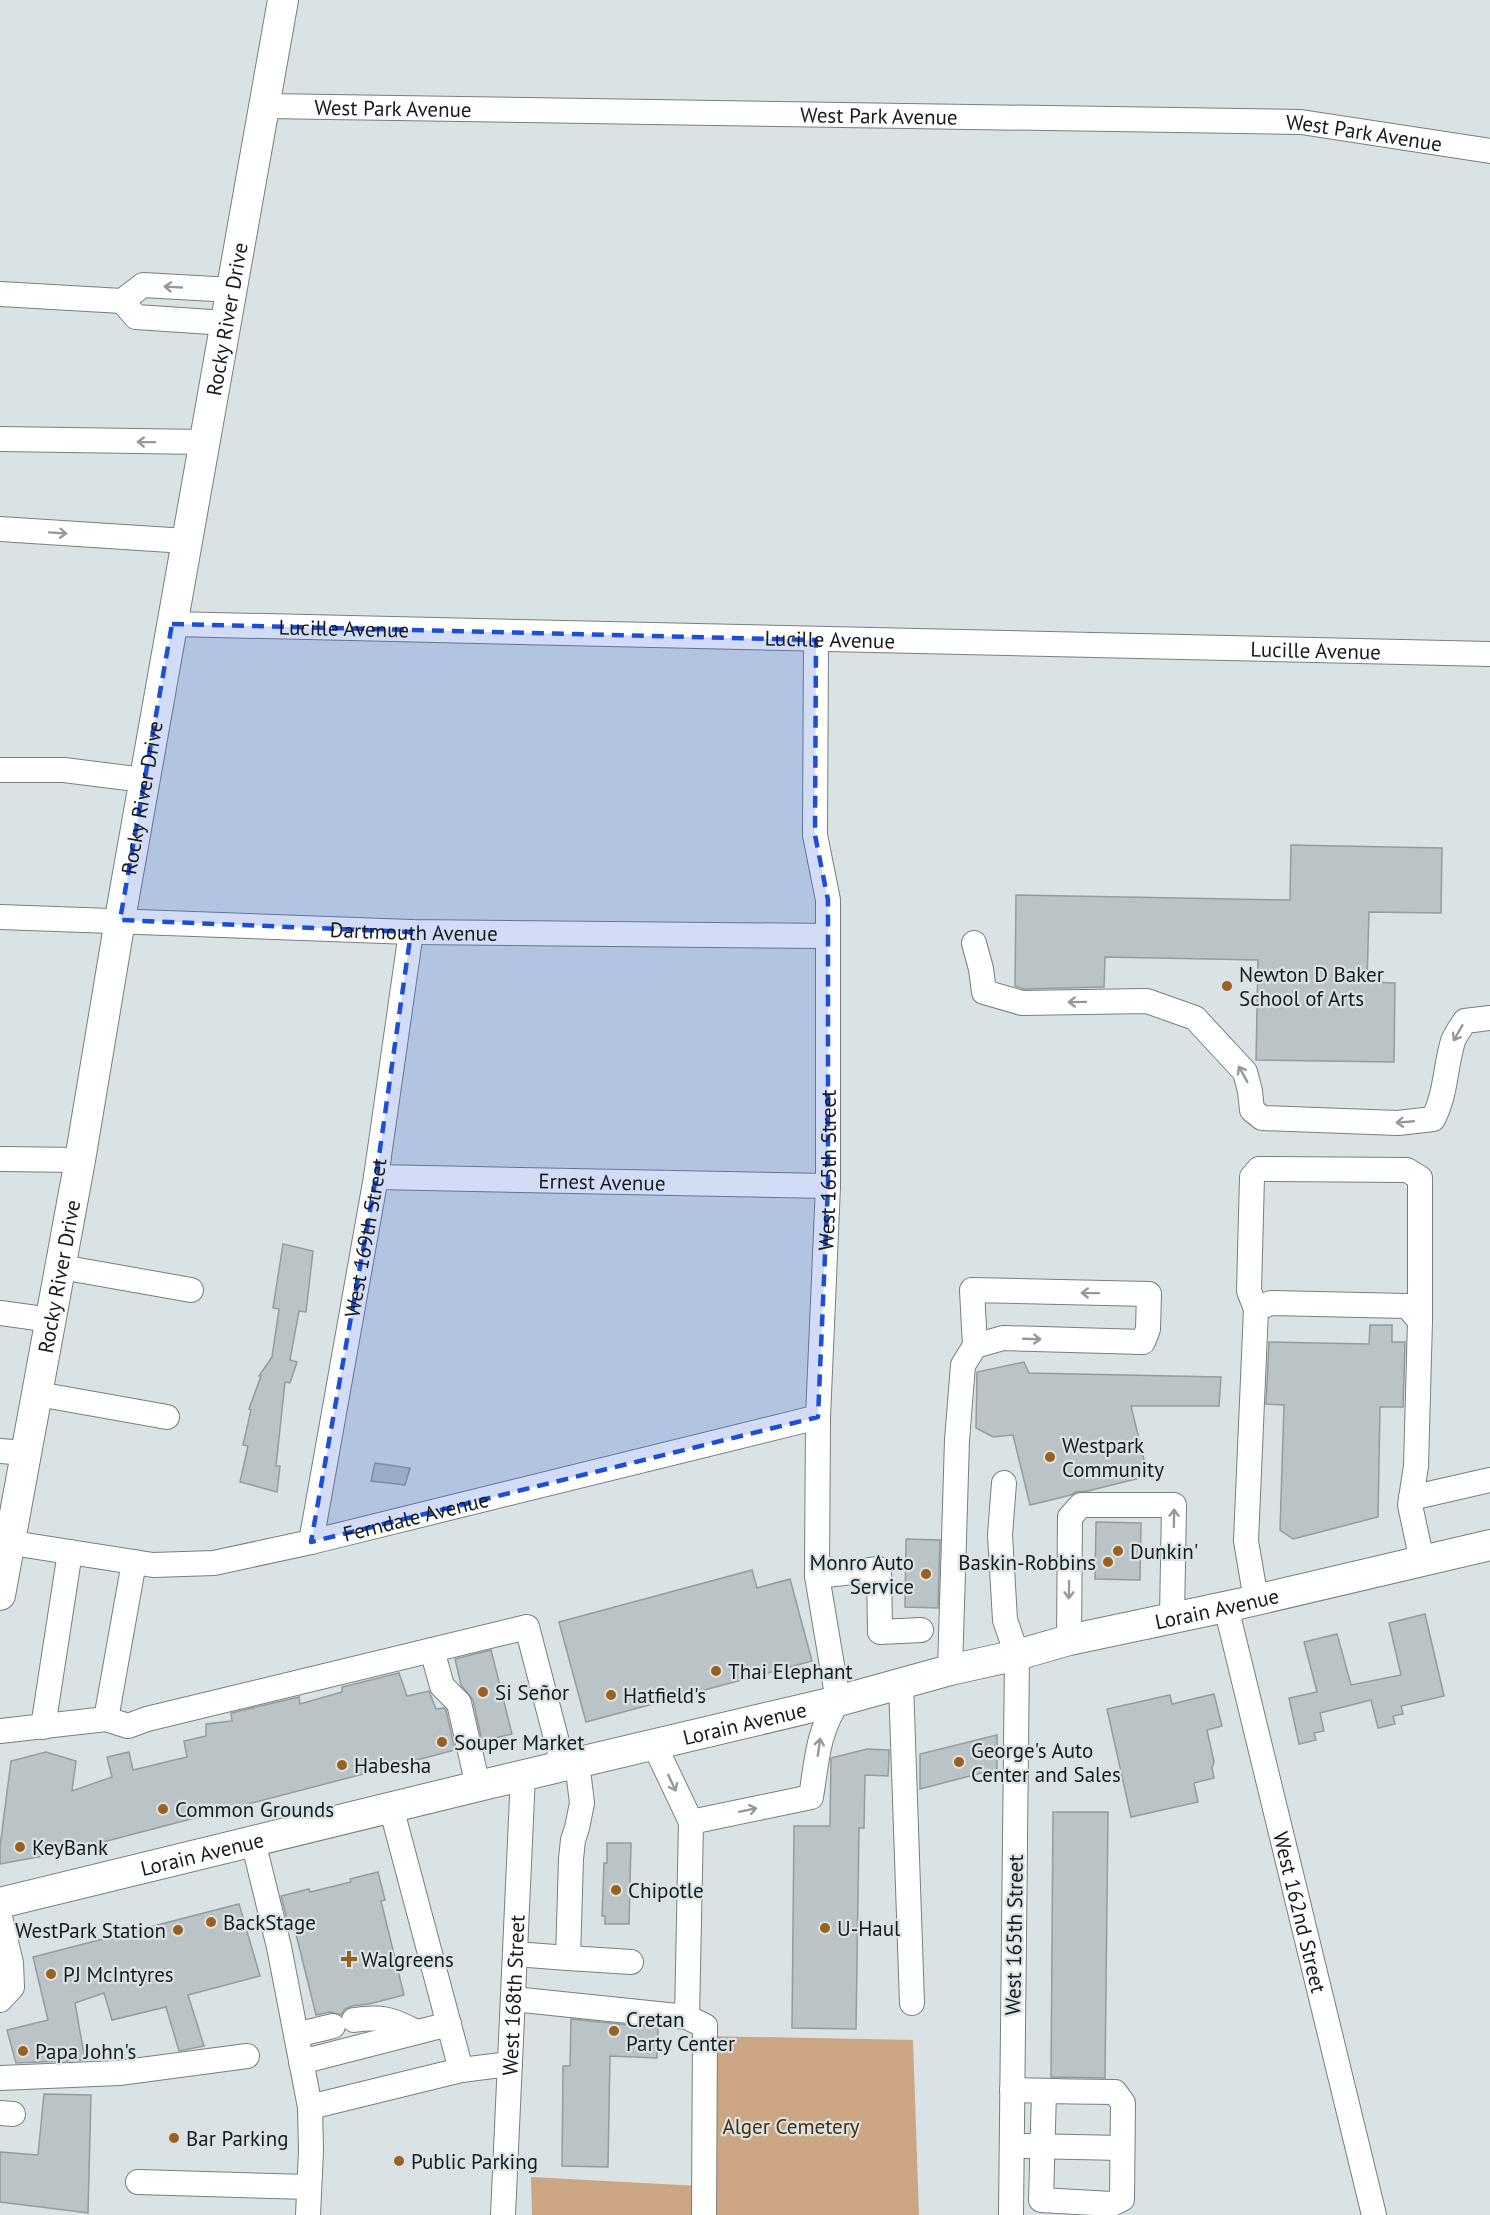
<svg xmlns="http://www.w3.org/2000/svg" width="1490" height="2215" viewBox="0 0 1490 2215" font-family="'PT Sans',sans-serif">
<rect width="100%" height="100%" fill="#d9e2e5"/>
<path fill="#cca682" d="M703,2036L913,2040L919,2215H532L531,2177L700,2186Z"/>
<path fill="#bac3c5" stroke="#939c9f" stroke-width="1.5" d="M1291,845L1442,848L1441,913L1369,912L1367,982L1395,983L1394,1062L1256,1060L1258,960L1105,957L1104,987L1024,989L1015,986L1016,895L1290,900Z
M283,1244L313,1251L306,1312L299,1311L290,1360L297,1362L290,1383L285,1382L276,1466H280L277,1492L240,1482L248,1446L243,1445L251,1410L249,1409L261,1376H259L272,1357L279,1309L273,1308Z
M1370,1325H1392V1342H1405L1403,1407H1380L1378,1517L1293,1539L1280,1530L1284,1405L1266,1404L1269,1342L1369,1344Z
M1024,1362L1029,1373L1221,1377L1219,1406H1131L1148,1476L1088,1491L1076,1492L1071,1495L1030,1505L1013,1435L993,1437L976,1428L977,1372Z
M375,1463L410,1468L405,1485L371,1481Z
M1096,1522L1141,1523L1140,1580L1095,1579Z
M906,1539L940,1540L938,1608L905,1607Z
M752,1570L757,1588L790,1579L812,1661L586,1722L559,1622Z
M1425,1614L1444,1696L1401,1706L1403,1714L1393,1716L1395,1724L1378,1728L1371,1700L1320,1713L1324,1731L1314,1733L1316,1740L1299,1744L1289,1698L1317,1692L1304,1642L1337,1634L1351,1685L1401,1675L1389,1623Z
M491,1650L512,1734L482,1741L473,1700L461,1685L455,1659Z
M399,1673L407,1696L429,1691L436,1709L444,1708L446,1710L455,1750L65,1852L0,1864V1847L11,1761L46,1752L76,1761L72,1791L112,1777L107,1757L129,1752L133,1770L187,1757L184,1741L206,1736V1724L232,1721L231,1713L299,1697L300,1704L342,1692V1687Z
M1214,1694L1222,1726L1207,1730L1214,1762L1212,1768L1214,1778L1194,1783L1198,1802L1131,1817L1107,1709L1170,1695L1172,1704Z
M997,1735V1769L920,1789V1754Z
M867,1749L889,1750V1758L888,1776L865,1775L864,1828H859L856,2029L792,2028L794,1826H830L831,1758Z
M1053,1812H1108L1105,2078L1051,2077Z
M607,1843H631L629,1924H605V1916H602L604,1863H607Z
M378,1872L385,1900L381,1901L404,1995L369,2004L352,2006L345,2009L341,2015L330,2012L316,2015L293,1922L288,1923L281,1896L309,1889L310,1892L351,1882L350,1879Z
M239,1904L260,1976L188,1995L204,2046L179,2051L166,2007L112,2020L104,1993L75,2003L85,2060L16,2063L7,2030L48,2020L33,1957Z
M571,2019L658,2028L657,2058L610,2056L608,2167L562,2166L563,2066H570Z
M44,2094L91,2095L88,2213L0,2202V2152L38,2155Z"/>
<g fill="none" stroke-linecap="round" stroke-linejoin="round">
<g stroke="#777f82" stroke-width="26">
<g id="minor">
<path id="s1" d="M265,106L1301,122L1490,151"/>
<path d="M0,294L122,301"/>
<path d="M226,323L136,317L122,301L143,285L232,290"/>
<path d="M0,439L204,442"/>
<path d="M0,529L186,541"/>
<path id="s2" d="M172,624L1490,654"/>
<path d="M0,770H64L144,780"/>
<path id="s3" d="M0,917L411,932L827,936"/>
<path d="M974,943L981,969L984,992L1022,1003L1147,1001L1195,1018L1245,1072L1250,1091L1252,1110L1262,1118L1398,1123L1433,1119C1446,1095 1445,1067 1453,1041C1456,1034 1461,1027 1465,1021L1490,1018"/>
<path d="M0,1159L80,1160"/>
<path id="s4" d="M376,1177L828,1186"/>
<path d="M61,1267L191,1290"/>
<path d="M1256,1309L1249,1291L1252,1177L1259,1169L1407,1170L1420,1178V1321"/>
<path d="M0,1313L51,1320"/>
<path d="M38,1394L167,1417"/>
<path d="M0,1451L26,1453"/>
<path d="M1004,1483L1000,1535L1005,1620L1017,1655L1011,2215"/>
<path d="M1411,1498L1490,1480"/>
<path id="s5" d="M0,1541L153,1565L214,1563L311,1542L818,1417"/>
<path id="s6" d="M311,1542L376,1177L411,932"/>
<path d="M817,1576L879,1569L880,1632L921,1630"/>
<path d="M1256,1600L1246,1541L1256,1309L1271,1303L1407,1306L1420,1321L1416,1466L1410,1505L1422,1561"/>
<path id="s7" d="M1226,1607L1374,2215"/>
<path d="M1069,1640L1070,1517L1081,1505H1174L1172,1618"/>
<path d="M432,1650L442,1686L459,1703L478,1786"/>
<path d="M950,1670L957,1440L963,1365L975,1346L972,1290L1149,1294L1148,1329L1143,1342L1003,1338L975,1346"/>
<path d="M901,1683L912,2003"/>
<path d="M106,1719L128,1726L147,1719L527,1627L563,1765"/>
<path d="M43,1727L70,1552"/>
<path d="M0,1731L106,1719L134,1562"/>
<path d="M654,1744L691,1822L687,2017"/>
<path id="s8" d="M691,1822L811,1797C817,1760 817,1734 838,1701L817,1576L818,1417L828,1186V900L815,835L816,640"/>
<path d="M253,1841L279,1947L310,2107L461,2070L391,1807"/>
<path d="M0,1917L11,1963L12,1987L0,2000"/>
<path d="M515,1954L568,1958L571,1859L573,1840L577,1828L582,1803L577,1762"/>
<path d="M568,1958L631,1962"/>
<path d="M513,1999L687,2017L705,2026L704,2215"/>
<path d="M354,2020C381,2016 392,2019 416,2032"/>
<path d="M296,2035L333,2026"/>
<path d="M301,2062L449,2024"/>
<path d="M461,2070L510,2064"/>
<path d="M0,2078L119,2073L247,2056"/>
<path d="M1012,2090C1046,2091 1081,2092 1115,2092L1123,2103L1122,2199L1112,2204L1041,2200L1044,2091"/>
<path d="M0,2113L13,2114"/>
<path d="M1026,2146L1122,2148"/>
<path d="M138,2182L309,2187"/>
<path d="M308,2215L311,2151L310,2107"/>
<path id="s9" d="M503,2215L523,1775"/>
</g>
</g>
<g stroke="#777f82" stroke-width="32">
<g id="major">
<path id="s10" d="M0,1595L80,1160L123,902L283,0"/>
<path id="s11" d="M0,1903L491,1783L838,1701L950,1670L1017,1655L1069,1640L1239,1604L1490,1545"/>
</g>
</g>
<use href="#minor" stroke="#fff" stroke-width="24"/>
<use href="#major" stroke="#fff" stroke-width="30"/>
</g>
<defs><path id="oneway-shaft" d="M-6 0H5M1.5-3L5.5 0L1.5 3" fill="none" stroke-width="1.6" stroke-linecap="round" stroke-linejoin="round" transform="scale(1.5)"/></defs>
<g stroke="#979899">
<use href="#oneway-shaft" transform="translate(173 287) rotate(-177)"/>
<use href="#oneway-shaft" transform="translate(146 442) rotate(-179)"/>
<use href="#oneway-shaft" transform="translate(58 533) rotate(4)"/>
<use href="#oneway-shaft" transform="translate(1077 1002) rotate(179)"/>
<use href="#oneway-shaft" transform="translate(1458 1033) rotate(120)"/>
<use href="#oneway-shaft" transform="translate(1243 1074) rotate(-119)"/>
<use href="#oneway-shaft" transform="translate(1405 1122) rotate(175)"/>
<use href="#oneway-shaft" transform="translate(1090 1293) rotate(-179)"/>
<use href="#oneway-shaft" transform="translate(1032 1339) rotate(2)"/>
<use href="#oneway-shaft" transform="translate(1174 1518) rotate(-89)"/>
<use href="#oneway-shaft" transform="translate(1069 1590) rotate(91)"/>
<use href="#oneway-shaft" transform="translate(819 1747) rotate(-82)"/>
<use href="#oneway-shaft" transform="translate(672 1783) rotate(65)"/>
<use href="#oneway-shaft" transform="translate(748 1810) rotate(-12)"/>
</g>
<path fill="#1d4ed8" fill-opacity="0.2" stroke="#1d4ed8" stroke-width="4.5" stroke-dasharray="12 8" stroke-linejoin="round" d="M172,624L816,640L815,835L828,900V1186L818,1417L311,1542L376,1177L411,932L120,920Z"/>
<g fill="#9a611e" stroke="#d9e2e5" stroke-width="2">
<circle cx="1227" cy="986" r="6"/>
<circle cx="1050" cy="1457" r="6"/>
<circle cx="1118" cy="1551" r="6"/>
<circle cx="1108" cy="1562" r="6"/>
<circle cx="926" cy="1574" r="6"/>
<circle cx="716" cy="1671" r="6"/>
<circle cx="483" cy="1692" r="6"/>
<circle cx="611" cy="1695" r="6"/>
<circle cx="442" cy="1742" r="6"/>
<circle cx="959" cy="1762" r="6"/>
<circle cx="342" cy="1765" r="6"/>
<circle cx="163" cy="1809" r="6"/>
<circle cx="20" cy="1847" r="6"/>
<circle cx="616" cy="1890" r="6"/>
<circle cx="211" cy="1922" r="6"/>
<circle cx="825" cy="1928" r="6"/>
<circle cx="178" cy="1930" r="6"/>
<path d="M346 1950h6v6h6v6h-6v6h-6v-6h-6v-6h6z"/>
<circle cx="51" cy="1974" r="6"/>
<circle cx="614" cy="2031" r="6"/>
<circle cx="23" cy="2051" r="6"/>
<circle cx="174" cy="2138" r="6"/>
<circle cx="399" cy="2161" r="6"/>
</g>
<g text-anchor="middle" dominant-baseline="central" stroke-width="4.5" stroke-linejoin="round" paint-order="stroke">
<g font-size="21" fill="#171b1c" stroke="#d9e2e5">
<text stroke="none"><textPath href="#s1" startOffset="128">West Park Avenue</textPath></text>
<text stroke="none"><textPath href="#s1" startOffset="614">West Park Avenue</textPath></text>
<text stroke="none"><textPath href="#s1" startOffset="1100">West Park Avenue</textPath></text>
<text stroke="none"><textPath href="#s10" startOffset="1296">Rocky River Drive</textPath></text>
<text stroke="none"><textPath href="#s2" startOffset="172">Lucille Avenue</textPath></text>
<text stroke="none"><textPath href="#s2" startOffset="658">Lucille Avenue</textPath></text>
<text stroke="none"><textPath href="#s2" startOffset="1144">Lucille Avenue</textPath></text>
<text stroke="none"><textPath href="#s10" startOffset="810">Rocky River Drive</textPath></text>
<text stroke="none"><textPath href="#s3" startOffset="414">Dartmouth Avenue</textPath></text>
<text stroke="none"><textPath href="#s8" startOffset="756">West 165th Street</textPath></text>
<text stroke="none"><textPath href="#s4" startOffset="226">Ernest Avenue</textPath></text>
<text stroke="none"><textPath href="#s6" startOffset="309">West 169th Street</textPath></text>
<text stroke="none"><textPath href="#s10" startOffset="324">Rocky River Drive</textPath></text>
<text stroke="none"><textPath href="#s5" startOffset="423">Ferndale Avenue</textPath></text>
<text stroke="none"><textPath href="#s11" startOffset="1252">Lorain Avenue</textPath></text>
<text stroke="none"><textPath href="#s11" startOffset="766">Lorain Avenue</textPath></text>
<text stroke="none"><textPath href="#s11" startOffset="208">Lorain Avenue</textPath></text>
<text stroke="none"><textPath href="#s7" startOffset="314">West 162nd Street</textPath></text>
<text transform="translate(1014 1935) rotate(-89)">West 165th Street</text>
<text stroke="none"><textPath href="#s9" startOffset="220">West 168th Street</textPath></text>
</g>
<g font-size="21" fill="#171b1c" stroke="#d9e2e5" text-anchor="start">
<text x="1239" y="974">Newton D Baker<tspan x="1239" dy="24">School of Arts</tspan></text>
<text x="1062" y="1445">Westpark<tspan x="1062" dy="24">Community</tspan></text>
<text x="1130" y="1551">Dunkin'</text>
<text x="914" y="1562" text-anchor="end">Monro Auto<tspan x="914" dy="24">Service</tspan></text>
<text x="1096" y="1562" text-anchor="end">Baskin-Robbins</text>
<text x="728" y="1671">Thai Elephant</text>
<text x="495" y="1692">Si Señor</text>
<text x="623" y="1695">Hatfield's</text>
<text x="454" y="1742">Souper Market</text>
<text x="971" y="1750">George's Auto<tspan x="971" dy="24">Center and Sales</tspan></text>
<text x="354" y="1765">Habesha</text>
<text x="175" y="1809">Common Grounds</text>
<text x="32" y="1847">KeyBank</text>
<text x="628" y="1890">Chipotle</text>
<text x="223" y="1922">BackStage</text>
<text x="837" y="1928">U-Haul</text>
<text x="166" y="1930" text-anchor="end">WestPark Station</text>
<text x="361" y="1959">Walgreens</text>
<text x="63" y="1974">PJ McIntyres</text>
<text x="626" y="2019">Cretan<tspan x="626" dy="24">Party Center</tspan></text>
<text x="35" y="2051">Papa John's</text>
<text x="186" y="2138">Bar Parking</text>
<text x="411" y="2161">Public Parking</text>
</g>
<g font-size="21" fill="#4f2b00" stroke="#d9e2e5">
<text x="791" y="2126">Alger Cemetery</text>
</g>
</g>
</svg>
